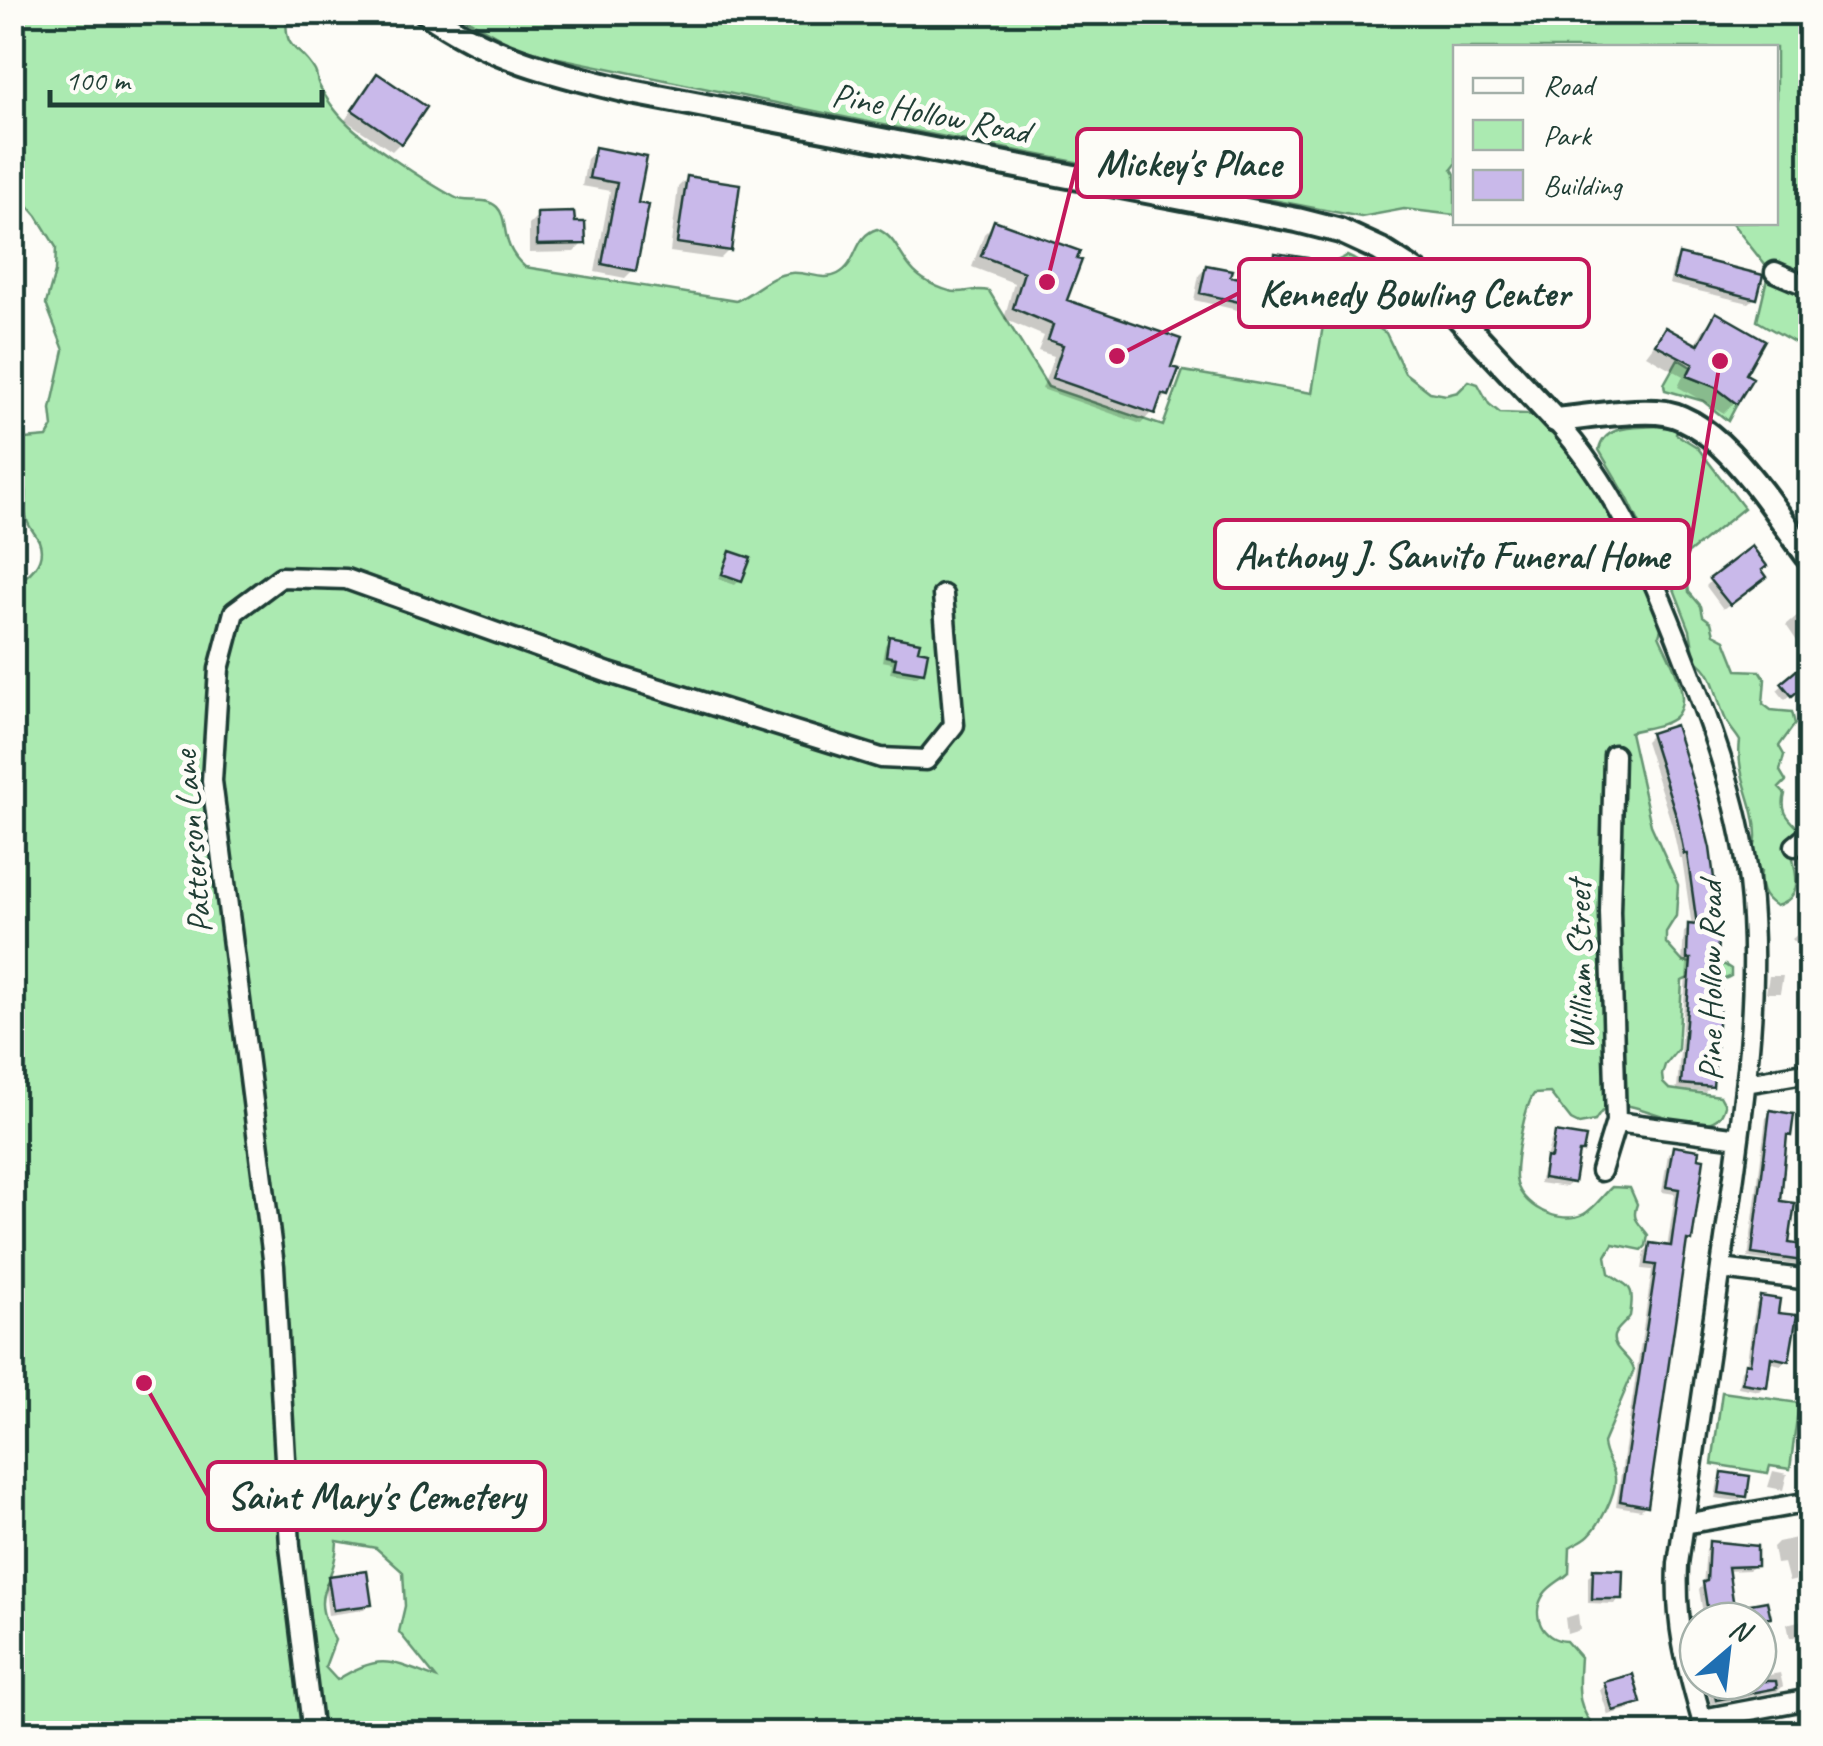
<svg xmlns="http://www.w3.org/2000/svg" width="1823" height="1746" viewBox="0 0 1823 1746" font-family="Caveat,sans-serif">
<rect width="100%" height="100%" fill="#fdfcf7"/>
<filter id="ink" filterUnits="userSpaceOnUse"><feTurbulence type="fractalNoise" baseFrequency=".01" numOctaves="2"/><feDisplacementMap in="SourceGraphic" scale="20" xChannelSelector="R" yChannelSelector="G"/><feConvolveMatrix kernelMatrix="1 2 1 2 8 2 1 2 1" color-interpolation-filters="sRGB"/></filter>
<g filter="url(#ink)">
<path fill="#abeab1" stroke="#659472" stroke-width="2.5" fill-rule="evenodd" d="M13,13H287C283,56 300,43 315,71C318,77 316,79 319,85C325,97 337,114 346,122C368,144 425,181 454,197C467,205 484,195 497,207C510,220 498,244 525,267L736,301C756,292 769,275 791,273C807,271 823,282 838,274C859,263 853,236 877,229C899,238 900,262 919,276C928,283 946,292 957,292C969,292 975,288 989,291L1048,387L1163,426L1183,371L1312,393L1332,270L1335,262L1347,256C1379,270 1374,286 1357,309L1359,316L1386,333L1405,373L1430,392L1446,395L1458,392L1469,381L1478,384L1489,404L1500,413L1526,414L1541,420L1589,462L1664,620L1659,635C1667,655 1695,698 1675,717C1666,726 1643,728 1630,732L1651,825L1678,885L1676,916L1666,932V943L1683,962L1725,965L1731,969V976C1716,986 1697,972 1682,981L1678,1049L1665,1065L1662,1075L1663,1083L1669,1089L1720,1096L1725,1105C1715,1150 1639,1099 1613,1105C1604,1107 1600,1113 1595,1121L1579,1124L1571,1120L1550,1093L1534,1094C1524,1107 1515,1161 1516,1178C1518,1206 1561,1226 1584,1214C1594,1209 1603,1195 1612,1187L1630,1188L1637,1204C1631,1220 1639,1222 1648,1235L1646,1246L1642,1250L1613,1244L1606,1256L1609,1273C1630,1289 1635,1284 1630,1316C1626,1323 1617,1328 1614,1336C1611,1349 1631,1357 1634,1370L1603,1443C1604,1457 1611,1462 1614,1473C1620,1489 1598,1531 1584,1539C1580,1542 1574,1544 1570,1547L1569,1573C1562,1580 1550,1585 1544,1594C1530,1615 1542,1640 1566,1641L1580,1657C1578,1689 1575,1709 1600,1733H13L12,585C28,577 47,562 39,541C36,534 29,528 27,520C23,508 28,501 26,489L13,483V446L25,439L47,437L53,427L51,409L64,350L46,304L55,272L56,247L37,216L13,188ZM337,1541L376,1548L403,1572L405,1606L399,1632L436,1678C393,1662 381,1652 337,1680L325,1667L335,1640C305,1588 336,1589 337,1541Z
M456,13H1810V387L1799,374L1801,346L1757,321L1769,270L1732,223L1776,222V48H1456V164L1452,169L1455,174V215L1404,209L1361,217L863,121L554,57L513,45Z
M1678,359L1691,367L1687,376L1715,387L1737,404L1728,421L1703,401L1665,390L1664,384Z
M1657,426L1677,429L1676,434L1697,447L1744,508L1680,560L1685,564L1689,592L1701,606L1703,616L1711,622L1714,634L1725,640L1737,670L1760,671L1765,679L1763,704L1771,710L1792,712L1795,724L1779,746L1784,755L1780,771L1786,781L1779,788L1785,794C1780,812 1788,818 1800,830V837L1791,850C1796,873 1805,897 1776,906C1762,897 1759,887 1761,871C1744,854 1757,852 1756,835C1756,803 1735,775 1740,741C1736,734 1729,727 1726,720C1716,701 1716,672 1695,660L1690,630L1667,571L1663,572L1627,497L1599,450C1605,424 1634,428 1657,426Z
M1722,1392L1799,1403L1790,1469L1770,1466L1768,1473L1712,1464Z"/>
<path fill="#0003" d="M377,77L400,143L392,151L345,120Z
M596,150L635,205L634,269L625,278L595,272L610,191L582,186L587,159Z
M687,178L729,250L720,259L670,252L678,187Z
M538,216L583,243L574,252L529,253V225Z
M995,223L1064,301L1168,368L1167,395L1141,424L1042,389L1054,356L1038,351L1044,336L1004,319L1014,283L972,267L984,234Z
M1276,255L1297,314L1289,322L1194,300L1199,275L1207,267L1227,278L1264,285L1268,263Z
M1680,257L1755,298L1749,303L1669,284L1674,262Z
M1716,316L1743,375L1735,402L1724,413L1678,387L1683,376L1646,355L1665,330L1694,346L1705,327Z
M731,554L740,580L735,585L718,579Z
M1759,571L1758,582L1723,609L1706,586L1711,581Z
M1810,605V653L1807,656L1786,625Z
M890,639L915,652L922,672L916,677L890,673L892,663L882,661L885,645Z
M1803,668L1810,678L1785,700L1777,690Z
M1651,735L1696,800L1711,1086L1705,1092L1677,1089L1687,964H1682L1684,932L1692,927L1682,858H1679L1672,825L1645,741Z
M1810,767V795L1797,779Z
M1810,873V896L1800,883Z
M1810,924V958L1792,939Z
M1769,976H1783L1780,993H1766Z
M1771,1113L1789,1135L1784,1139L1778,1203L1786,1245L1810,1249V1267L1748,1258L1766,1118Z
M1556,1135L1581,1151L1576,1157L1572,1182L1566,1187L1539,1183L1551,1140Z
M1674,1148L1690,1240L1684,1246L1646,1504L1641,1510L1616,1506L1652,1270L1642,1269L1645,1251L1650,1246L1667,1248L1675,1194L1662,1192L1668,1154Z
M1761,1299L1775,1315L1787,1360L1781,1365L1768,1362L1765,1385L1759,1391L1738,1387L1741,1371L1746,1365L1756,1304Z
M1773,1471L1787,1474L1783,1490L1768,1487Z
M1723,1475L1744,1496L1739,1501L1715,1498L1718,1481Z
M1810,1535V1577L1789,1582L1784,1563L1776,1564L1773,1547L1778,1542Z
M1710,1544L1754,1565L1749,1570L1726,1571L1732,1610L1768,1617L1763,1622L1698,1621L1704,1620L1699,1589L1703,1585L1706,1549Z
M1594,1571L1619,1598L1614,1604L1588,1603V1577Z
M329,1579L370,1604L364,1610L328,1615L324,1584Z
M1578,1614L1580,1630L1567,1634L1565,1618Z
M1806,1619L1808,1633L1790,1638L1787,1624Z
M1697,1621L1698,1648H1696L1692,1626Z
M1810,1637V1669L1804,1670L1799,1643Z
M1780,1673L1783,1686L1778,1691L1711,1704L1707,1684L1710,1681H1758V1677Z
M1606,1685L1639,1702L1633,1708L1608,1715L1600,1690Z"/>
<path fill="#c9b9ea" stroke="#1f3d34" stroke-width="2.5" d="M377,73L427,107L402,144L352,110Z
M595,147L647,157L638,203L649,205L636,271L602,264L617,183L589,178Z
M687,176L740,184L731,251L677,243Z
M574,212L575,222H585L586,244L537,245V213Z
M994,220L1080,251L1077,259L1082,260L1067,300L1181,339L1171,367L1179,369L1169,396L1162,394L1155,414L1052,378L1063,345L1048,340L1053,325L1013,308L1024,272L981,256Z
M1275,253L1308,258L1299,316L1200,293L1206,265L1232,270L1230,276L1270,284Z
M1679,254L1763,275L1757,299L1673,278Z
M1716,312L1765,340L1746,374L1753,378L1737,404L1715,387L1687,376L1693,364L1655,344L1665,327L1698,345Z
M1752,546L1767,566L1762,570L1767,577L1730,605L1709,579Z
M730,551L751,558L742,581L722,574Z
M889,636L920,642L918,650L928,652L924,673L894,668L896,658L886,656Z
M1810,659V681L1792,696L1781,683Z
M1675,725L1698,799L1710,848L1719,916L1716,984L1721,985L1713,1087L1681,1084L1691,959H1687L1688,924L1697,925L1687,854H1684L1677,818L1650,733Z
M1770,1110L1794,1114L1791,1136L1787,1135L1781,1201L1795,1203L1789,1243L1810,1246V1262L1752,1254Z
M1555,1132L1586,1137L1583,1152H1579L1574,1183L1543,1178L1546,1157L1551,1158Z
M1673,1146L1699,1150L1698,1158L1704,1159L1692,1241L1687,1240L1648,1506L1620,1501L1656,1265L1647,1264L1650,1243L1671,1246L1679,1189L1666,1187Z
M1760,1296L1780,1299L1778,1313L1797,1315L1789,1361L1771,1357L1767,1387L1742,1383L1745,1363L1750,1364Z
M1722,1472L1750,1476L1747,1497L1719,1493Z
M1709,1541L1757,1546V1566L1728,1567L1734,1607L1767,1601L1771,1618L1702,1621L1701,1614L1708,1613L1703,1582L1707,1581Z
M1593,1569L1623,1570L1622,1599H1592Z
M367,1571L372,1605L333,1610L328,1576Z
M1633,1674L1641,1703L1613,1711L1604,1682Z
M1712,1681H1776L1777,1688L1716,1700Z"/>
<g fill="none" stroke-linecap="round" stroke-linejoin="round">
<g stroke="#1f3d34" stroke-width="25">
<path id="minor" d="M1775,272L1810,287
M1555,420C1612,483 1645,558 1676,636C1707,715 1739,797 1749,882C1761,986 1745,1094 1731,1198C1714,1320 1696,1442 1678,1564C1675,1631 1688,1670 1706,1734
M1795,846L1810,834
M1746,1083L1810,1072
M1616,1122L1739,1138
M1601,1171L1616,1122L1610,912L1614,755
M1721,1269L1810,1280
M1684,1524L1810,1502
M1702,1719L1810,1699
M313,1734L290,1546L274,1266L212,781L219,669L234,612L281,577L346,579L609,673L881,758L926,760L954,725L943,595"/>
</g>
<g stroke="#1f3d34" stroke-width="30">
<path id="tertiary" d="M426,12C489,58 557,74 632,92L1297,220L1340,231L1379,249L1418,274L1555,420C1589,417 1624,410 1657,412C1719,415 1775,513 1810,559"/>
</g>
<use href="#minor" stroke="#fdfcf7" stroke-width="18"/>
<use href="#tertiary" stroke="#fdfcf7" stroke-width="22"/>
</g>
</g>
<g text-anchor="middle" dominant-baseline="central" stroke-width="10" stroke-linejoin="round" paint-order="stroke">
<g font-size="35" fill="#1f3d34" stroke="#fdfcf7">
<text transform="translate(931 113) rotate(11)">Pine Hollow Road</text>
<text transform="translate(192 842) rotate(-95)">Patterson Lane</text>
<text transform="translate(1580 965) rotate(-91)">William Street</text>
<text transform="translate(1710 981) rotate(-90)">Pine Hollow Road</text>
</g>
</g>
<path fill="none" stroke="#c2185b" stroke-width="4" d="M1047 282L1077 163M1117 356L1239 293M1720 361L1689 554M144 1383L208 1496"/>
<g fill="#c2185b" stroke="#fdfcf7" stroke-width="4">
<circle cx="1047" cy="282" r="10"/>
<circle cx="1117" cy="356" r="10"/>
<circle cx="1720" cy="361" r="10"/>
<circle cx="144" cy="1383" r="10"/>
</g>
<g fill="#fdfcf7" stroke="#c2185b" stroke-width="4">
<rect x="1077" y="129" width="224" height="68" rx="10"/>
<rect x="1239" y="259" width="350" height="68" rx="10"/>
<rect x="1215" y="520" width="474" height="68" rx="10"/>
<rect x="208" y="1462" width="337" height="68" rx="10"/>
</g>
<g font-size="38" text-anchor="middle" font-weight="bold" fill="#1f3d34">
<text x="1189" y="176">Mickey's Place</text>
<text x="1414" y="306">Kennedy Bowling Center</text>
<text x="1452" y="568">Anthony J. Sanvito Funeral Home</text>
<text x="376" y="1509">Saint Mary's Cemetery</text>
</g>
<rect width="1823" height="1746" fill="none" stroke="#fdfcf7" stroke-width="50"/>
<rect x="25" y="25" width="1773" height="1696" fill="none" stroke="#1f3d34" stroke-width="4" filter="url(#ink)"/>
<rect x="1453" y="45" width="325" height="180" fill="#fdfcf7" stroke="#a4b0a9" stroke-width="2.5"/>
<rect x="1473" y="78" width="50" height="15" fill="#fdfcf7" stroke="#a4b0a9" stroke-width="2.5"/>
<text x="1543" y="95" font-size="30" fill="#1f3d34">Road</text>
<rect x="1473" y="120" width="50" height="30" fill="#abeab1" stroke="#a4b0a9" stroke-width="2.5"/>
<text x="1543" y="145" font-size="30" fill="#1f3d34">Park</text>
<rect x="1473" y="170" width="50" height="30" fill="#c9b9ea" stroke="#a4b0a9" stroke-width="2.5"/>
<text x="1543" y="195" font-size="30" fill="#1f3d34">Building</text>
<g transform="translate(1728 1651) rotate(28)"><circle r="48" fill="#fdfcf7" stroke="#a4b0a9" stroke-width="2.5"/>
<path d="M0-8L18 38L0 25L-18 38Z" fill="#1f6fb2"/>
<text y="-15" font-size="28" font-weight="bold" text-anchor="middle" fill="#1f3d34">N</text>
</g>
<path d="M50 90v15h272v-15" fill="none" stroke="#1f3d34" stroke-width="5"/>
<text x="65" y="90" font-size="30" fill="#1f3d34" stroke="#fdfcf7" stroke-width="8" paint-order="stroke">100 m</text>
</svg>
